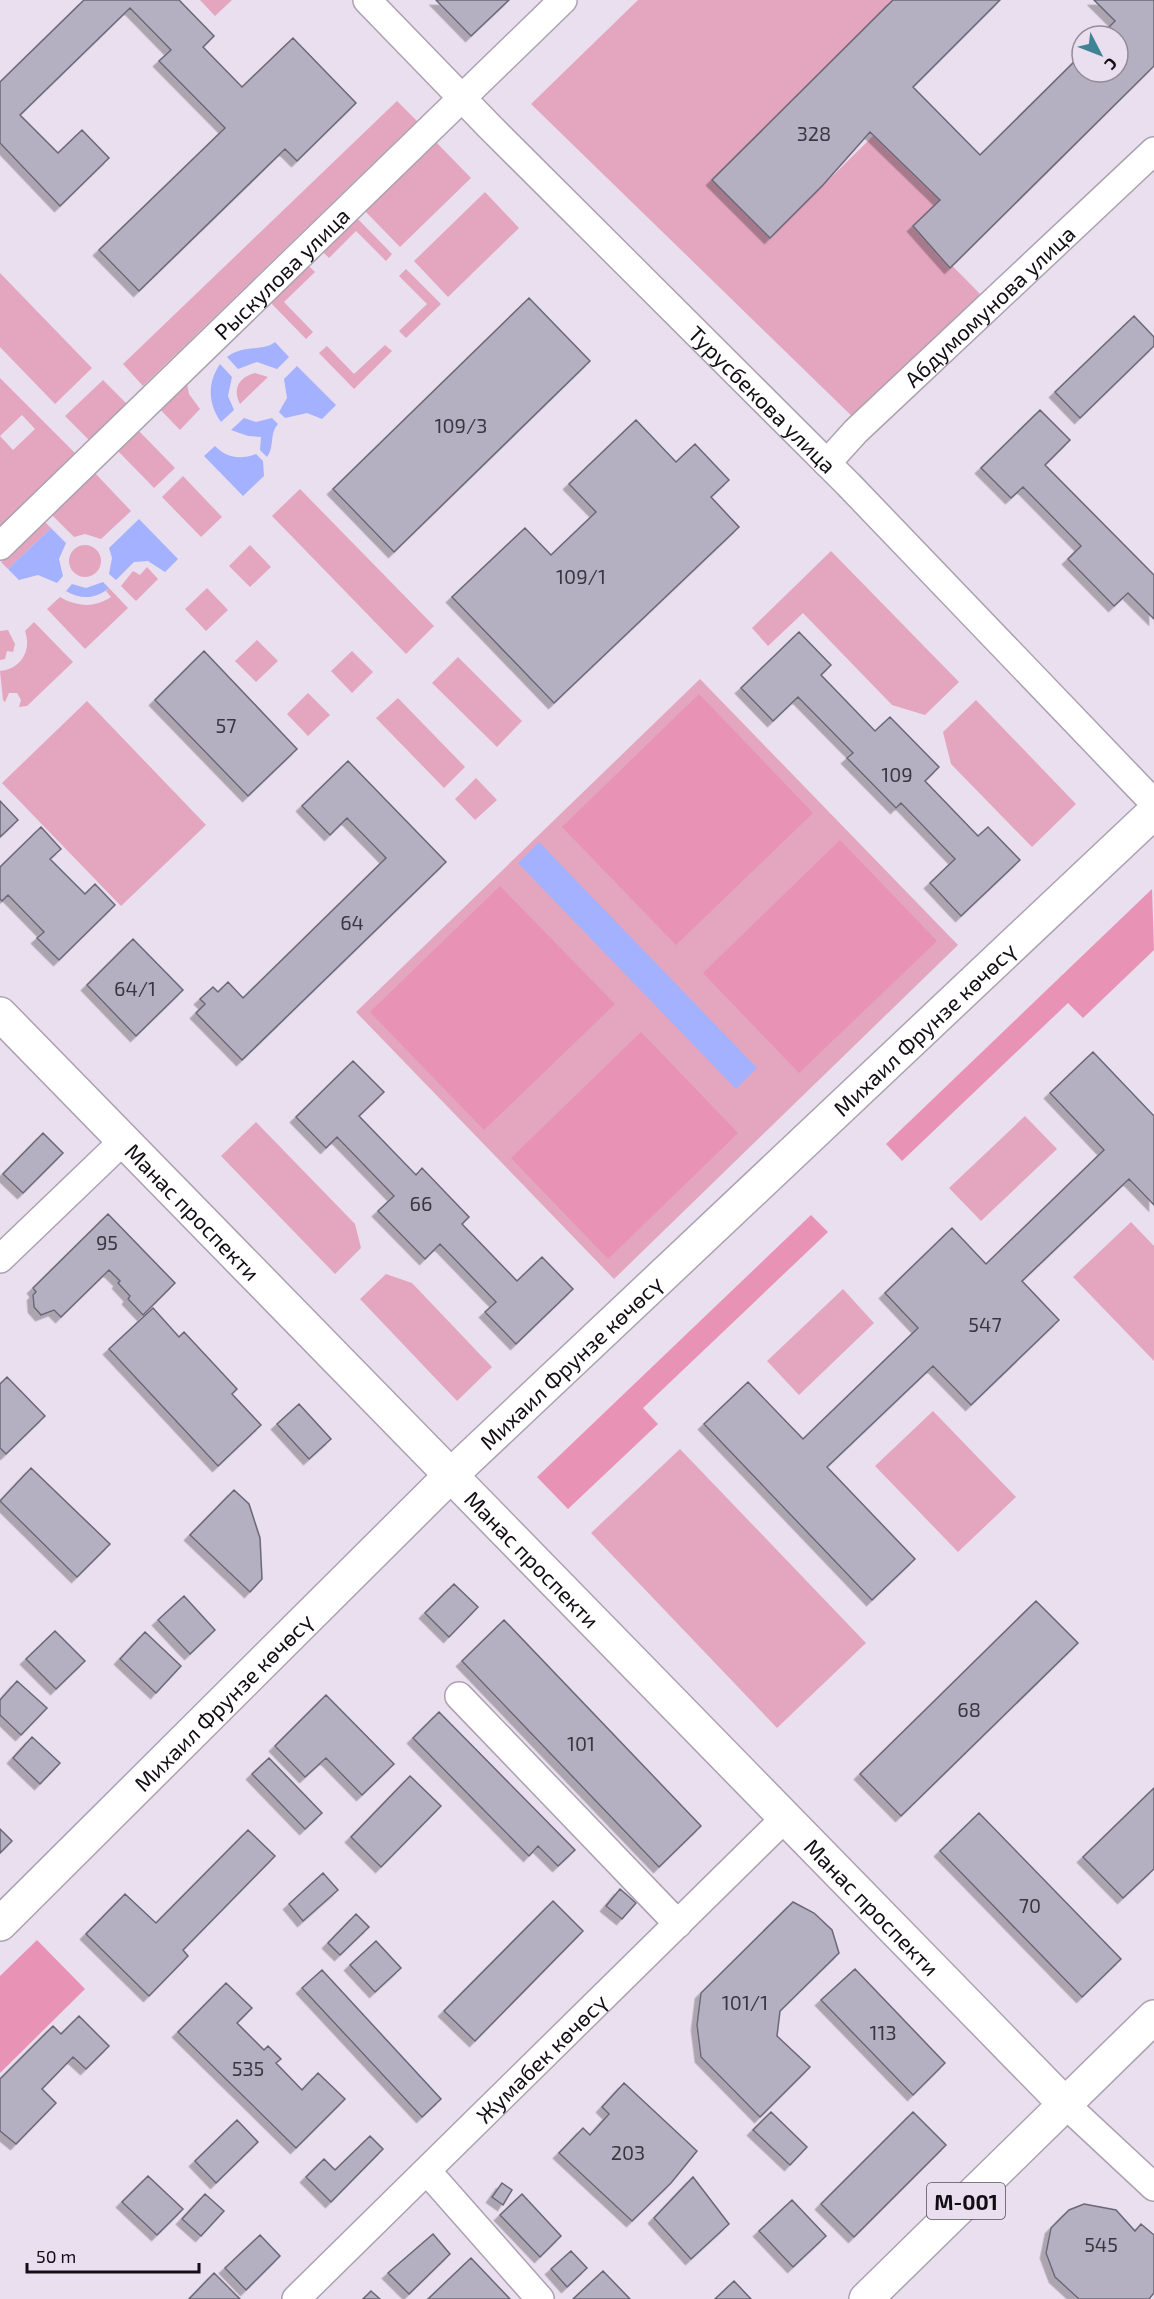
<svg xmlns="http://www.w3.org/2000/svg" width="1154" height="2299" viewBox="0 0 1154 2299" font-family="'Exo 2',sans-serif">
<defs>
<filter id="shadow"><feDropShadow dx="-5.5" dy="5.5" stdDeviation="0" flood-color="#0004"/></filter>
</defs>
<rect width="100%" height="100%" fill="#eadfef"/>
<path fill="#e3a6be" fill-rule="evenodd" d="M200,0H232L215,16Z
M638,0H893L712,180L770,238L875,134L940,200L913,226L989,303L861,425L531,104Z
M397,101L417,121L143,386L123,364Z
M435,141L471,178L400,247L364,210Z
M485,192L519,228L448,297L414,261Z
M357,218L392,254L386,261L356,231L329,258L322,251Z
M308,265L315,272L284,302L313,332L306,339L270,302Z
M406,269L441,304L406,338L399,331L427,304L399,276Z
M0,273L92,368L55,404L0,347Z
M385,345L392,351L354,389L319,353L327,346L354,374Z
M184,369L189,394L200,409L180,430L152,401Z
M255,373L268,377L240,404C232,389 239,377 255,373Z
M0,378L76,454L0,526ZM22,415L35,429L13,450L0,436Z
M103,380L127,404L89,440L65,416Z
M138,430L175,468L154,488L117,450Z
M94,472L131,511L101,539L85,534L74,537L51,514Z
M183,476L222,517L201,537L162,497Z
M300,489L434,626L406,654L272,516Z
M44,521L51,528L8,569L1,562Z
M69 561a16 16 0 1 1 32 0a16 16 0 1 1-32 0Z
M250,545L271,567L250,587L229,566Z
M831,551L959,682L925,715L892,705L803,613L768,646L752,628Z
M147,567L158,579L136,601L121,586L133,571L140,575Z
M109,588L128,608L85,649L47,609L60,597C77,607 94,608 111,597L106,591Z
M207,588L228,610L206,631L185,609Z
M34,622L73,662L27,706L19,707L21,700L17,693H9L5,702L3,700L0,671C21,669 32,650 25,631Z
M8,630L15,644L13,652L7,651L5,659L0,660V631Z
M257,640L278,661L256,682L235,661Z
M352,651L373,672L352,693L331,671Z
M458,657L522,721L497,747L432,683Z
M700,679L958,945L614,1279L356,1012Z
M308,693L330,715L308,736L287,714Z
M398,698L465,767L444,788L376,718Z
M976,700L1076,804L1032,847L951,764L943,732Z
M87,701L206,825L121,906L2,783Z
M476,778L497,800L475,820L455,799Z
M1025,1116L1057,1149L981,1221L949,1188Z
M256,1122L355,1224L361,1248L335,1274L221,1156Z
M1131,1222L1154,1246V1361L1073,1277Z
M386,1274L412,1283L492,1367L457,1401L360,1299Z
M843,1289L874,1323L799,1395L767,1361Z
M933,1411L1016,1497L958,1552L875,1466Z
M680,1449L866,1643L777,1728L591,1533Z"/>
<path fill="#e892b5" d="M699,694L813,813L676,945L562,827Z
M840,840L937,941L799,1073L703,973Z
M500,886L615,1004L484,1130L370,1012Z
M1152,889L1154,950L1083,1018L1068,1003L902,1161L886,1144Z
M641,1032L738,1133L608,1259L511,1158Z
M811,1215L828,1232L643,1408L658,1424L568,1509L537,1477Z
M37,1940L85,1989L0,2073V1976Z"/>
<path fill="#a3b1ff" d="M275,342L289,357L277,369L257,362L238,369L227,357C244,344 263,352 275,342Z
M220,364L232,377L228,396L234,410L221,422C208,404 207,383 220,364Z
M297,366L336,405L322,419L307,413L285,418L279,412L287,398L284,379Z
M244,418L256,422L272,418L278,424C269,434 275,447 267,457L260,450L261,437L248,436L231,430Z
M215,446C227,458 240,460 256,454L263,461L264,476L243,496L204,456Z
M139,519L178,559L165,572L148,561L134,562L116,580L109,574L112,558L109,548Z
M51,528L66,543L59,559L63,576L57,583L38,575L19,580L8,569Z
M103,582L109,588C96,599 81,600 66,591L72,584L86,588Z
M539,842L757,1068L736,1089L518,863Z"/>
<path fill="#b4b0c2" stroke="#6b6878" stroke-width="1.5" filter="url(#shadow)" d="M84,0H179L214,36L203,47L242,87L293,38L356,103L297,161L285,149L139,291L99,250L225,128L159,61L171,50L130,8L20,115L58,153L82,130L109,158L60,206L0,143V82Z
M436,0H509L471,36Z
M893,0H1000L913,87L980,155L1082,54V72H1118V36H1100L1115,21L1094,0H1154V66L950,268L913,226L940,200L870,132L823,185L770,238L712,180Z
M529,298L590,361L394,552L333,489Z
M1134,316L1154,337V346L1080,418L1055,392Z
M1040,410L1070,440L1045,465L1154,575V619L1128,593L1114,606L1068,559L1081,546L1023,487L1011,498L981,468Z
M636,420L676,462L695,444L729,480L711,497L739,527L554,703L452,597L525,528L551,555L596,512L569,484Z
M799,632L831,665L821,675L875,731L890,717L939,767L925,781L978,836L988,827L1020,860L961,916L930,883L955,859L901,803L896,808L847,758L853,753L798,697L773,721L741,688Z
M204,651L297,749L248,796L155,700Z
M348,761L446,862L242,1060L196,1013L205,1004L200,999L213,987L218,992L228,982L243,998L386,858L347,818L330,835L302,806Z
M0,801L18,820L0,837Z
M41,827L61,849L50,859L85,894L95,884L115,905L59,960L37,938L44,932L8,895L2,901L0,899V867Z
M133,939L183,990L136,1036L87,985Z
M1093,1052L1154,1116V1205L1129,1179L1022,1281L1059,1320L971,1405L933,1366L827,1467L915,1559L872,1600L704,1424L748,1382L803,1439L918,1328L885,1293L919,1260L952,1228L986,1264L1104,1150L1050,1093Z
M353,1061L384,1092L359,1116L416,1175L422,1168L469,1217L462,1224L517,1281L542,1257L573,1289L516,1344L485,1312L496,1302L440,1244L425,1259L378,1211L394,1196L337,1137L326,1148L296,1117Z
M43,1133L63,1153L23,1193L3,1174Z
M108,1214L175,1283L143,1315L128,1299L130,1296L118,1283L120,1281L109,1270L61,1317L54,1310L41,1315L34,1307L33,1295L36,1292L33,1288Z
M153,1308L179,1337L184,1332L237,1389L232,1394L261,1425L218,1466L109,1349Z
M7,1377L45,1416L6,1454L0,1448V1384Z
M299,1404L331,1439L309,1459L277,1424Z
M31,1468L110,1544L77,1577L0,1501Z
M234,1490L249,1504L260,1538L262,1579L250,1592L190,1535Z
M454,1584L478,1607L449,1637L425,1613Z
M184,1596L215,1630L190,1654L158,1620Z
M1036,1601L1078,1643L901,1816L860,1774Z
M504,1620L701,1826L659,1867L462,1661Z
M55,1631L85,1661L56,1689L26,1659Z
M145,1632L181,1666L156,1693L120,1659Z
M17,1681L47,1708L21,1735L0,1715V1700Z
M326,1695L394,1764L362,1795L326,1758L305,1777L275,1746Z
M439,1712L575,1850L558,1866L538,1846L529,1856L413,1738Z
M32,1737L60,1763L40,1784L13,1758Z
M269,1758L322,1813L305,1829L252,1774Z
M410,1776L441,1806L381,1867L351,1837Z
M1154,1788V1869L1123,1898L1083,1857Z
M979,1813L1121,1959L1082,1997L940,1851Z
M0,1829L12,1841L0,1853Z
M248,1830L275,1856L183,1950L188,1956L149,1996L86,1934L125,1894L156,1923Z
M323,1873L338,1890L303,1921L289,1904Z
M620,1889L636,1903L622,1919L606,1906Z
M553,1901L583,1931L475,2041L444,2011Z
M793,1902L814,1913L832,1930L839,1953L780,2011L777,2036L810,2067L760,2117L701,2057L697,2025L701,1993Z
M356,1914L369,1927L340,1955L328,1943Z
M376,1941L401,1968L375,1992L350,1965Z
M855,1969L945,2063L913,2095L821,2000Z
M322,1970L441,2099L422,2117L302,1988Z
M226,1983L252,2008L237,2023L264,2050L268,2046L281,2059L276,2063L302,2090L318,2073L345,2099L296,2148L178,2032Z
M79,2016L109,2046L86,2069L73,2057L42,2089L56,2103L16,2144L0,2131V2079L53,2026L61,2034Z
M624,2083L697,2151L671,2183L632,2221L559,2153L583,2128L590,2135L609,2114L602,2107Z
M771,2112L807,2147L790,2165L753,2130Z
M913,2112L946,2145L854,2237L821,2204Z
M237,2120L258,2142L216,2183L195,2161Z
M370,2136L383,2149L331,2202L306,2177L324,2159L335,2170Z
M148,2176L183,2209L157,2235L122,2202Z
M693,2177L729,2224L691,2259L654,2218Z
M502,2183L512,2190L503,2205L492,2197Z
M205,2194L224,2211L201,2236L182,2219Z
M522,2194L561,2236L540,2257L500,2215Z
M792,2200L826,2236L793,2267L759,2231Z
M1084,2204L1116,2210L1135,2231L1141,2224L1154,2235V2293L1149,2299H1079L1055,2277L1046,2253L1051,2228L1069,2210Z
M433,2234L450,2254L409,2294L388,2273Z
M260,2235L280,2256L246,2290L225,2268Z
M571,2251L587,2268L567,2287L551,2269Z
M471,2258L510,2299H428Z
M603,2271L630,2299H573Z
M214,2273L240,2299H189Z
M734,2281L751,2299H715Z
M371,2291L380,2299H363Z"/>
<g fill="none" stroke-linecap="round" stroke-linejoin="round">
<g stroke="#aca1b1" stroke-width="30">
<g id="minor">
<path id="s1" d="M367,0L490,127L849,485L1154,803"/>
<path id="s2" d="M827,463L856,431L1154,151"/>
<path id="s3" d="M0,546L563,0"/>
<path d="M0,1259L123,1141"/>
<path d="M459,1696L678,1924"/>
<path d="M1065,2104L1154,2187"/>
<path d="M427,2171L540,2299"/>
<path id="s4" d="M296,2299L785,1818"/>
</g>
</g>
<g stroke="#aca1b1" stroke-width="36">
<g id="major">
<path id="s5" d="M0,1014L1065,2104"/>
<path id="s6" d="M0,1924L450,1476L1154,812"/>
<path d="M866,2299L1154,2017"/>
</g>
</g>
<use href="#minor" stroke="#fff" stroke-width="27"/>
<use href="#major" stroke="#fff" stroke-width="33"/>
</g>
<g text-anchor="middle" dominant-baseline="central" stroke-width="5" stroke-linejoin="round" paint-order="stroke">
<g font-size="20" fill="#3a3640">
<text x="814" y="133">328</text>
<text x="461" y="425">109/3</text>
<text x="581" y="576">109/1</text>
<text x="226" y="725">57</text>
<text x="897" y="774">109</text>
<text x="352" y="922">64</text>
<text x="135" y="988">64/1</text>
<text x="421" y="1203">66</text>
<text x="107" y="1242">95</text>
<text x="985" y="1324">547</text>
<text x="969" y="1709">68</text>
<text x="581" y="1743">101</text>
<text x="1030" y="1905">70</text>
<text x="745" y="2002">101/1</text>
<text x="883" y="2032">113</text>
<text x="248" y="2068">535</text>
<text x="628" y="2152">203</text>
<text x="1101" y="2244">545</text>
</g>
<rect fill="#eadfef" stroke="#534d56" stroke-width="1.5" x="927" y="2183" width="78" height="36" rx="4.5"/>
<g font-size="21" font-weight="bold" fill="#120e14">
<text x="966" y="2201">М-001</text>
</g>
<g font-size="22" fill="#120e14" stroke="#eadfef">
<text stroke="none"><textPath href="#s3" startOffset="392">Рыскулова улица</textPath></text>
<text stroke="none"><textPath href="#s2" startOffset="226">Абдумомунова улица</textPath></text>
<text stroke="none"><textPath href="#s1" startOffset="562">Турусбекова улица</textPath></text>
<text stroke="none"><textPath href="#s6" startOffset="1287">Михаил Фрунзе көчөсү</textPath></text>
<text stroke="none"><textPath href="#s5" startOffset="276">Манас проспекти</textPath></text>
<text stroke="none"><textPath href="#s6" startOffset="801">Михаил Фрунзе көчөсү</textPath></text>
<text stroke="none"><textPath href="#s5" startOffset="762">Манас проспекти</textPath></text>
<text stroke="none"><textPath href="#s6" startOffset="315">Михаил Фрунзе көчөсү</textPath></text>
<text stroke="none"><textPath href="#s5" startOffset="1248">Манас проспекти</textPath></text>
<text stroke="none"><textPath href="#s4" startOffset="344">Жумабек көчөсү</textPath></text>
</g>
</g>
<g transform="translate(1100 54) rotate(132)"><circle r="28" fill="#eadfef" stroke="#948b97" stroke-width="1.5"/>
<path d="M0-4.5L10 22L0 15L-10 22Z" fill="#408394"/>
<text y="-9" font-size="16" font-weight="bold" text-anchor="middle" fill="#120e14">С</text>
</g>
<path d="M27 2263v9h172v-9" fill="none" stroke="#120e14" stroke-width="3"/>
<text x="36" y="2263" font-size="18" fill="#120e14" stroke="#eadfef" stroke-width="4.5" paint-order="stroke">50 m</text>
</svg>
